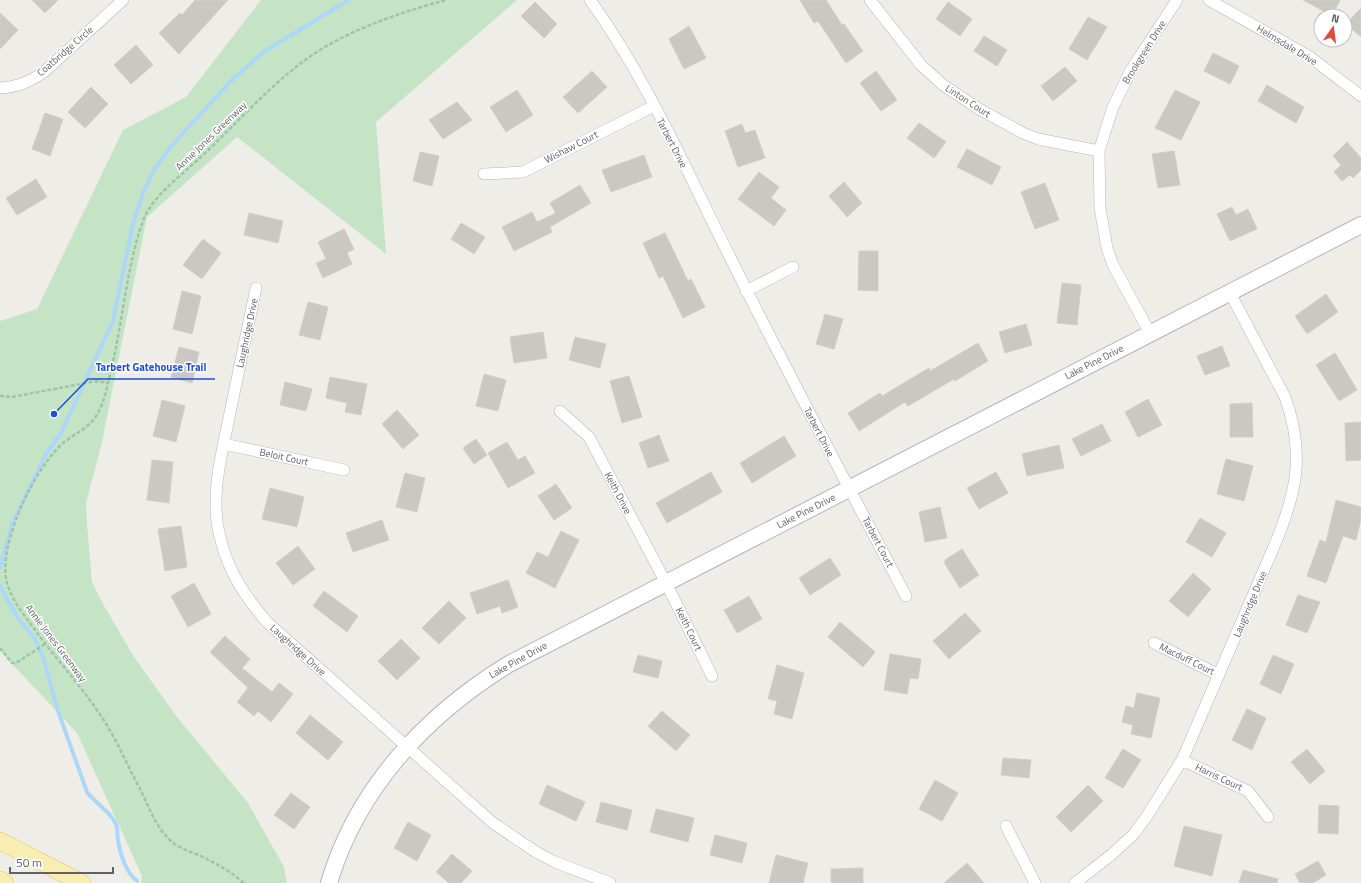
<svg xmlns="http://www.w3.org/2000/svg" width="1361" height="883" font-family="'Titillium Web',sans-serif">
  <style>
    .green { fill: #c5e4c6 }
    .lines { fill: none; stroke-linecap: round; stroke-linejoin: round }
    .stream { stroke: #add7f9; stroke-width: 4 }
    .building { fill: #cbc8c4; stroke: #d3cfc5 }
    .street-casing { stroke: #b4b6ba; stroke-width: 12 }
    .secondary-casing { stroke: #b3b5ba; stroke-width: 18 }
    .primary-casing { stroke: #e7c568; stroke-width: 18 }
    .path { stroke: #9ec5aa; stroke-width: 2.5; stroke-dasharray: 4 2; stroke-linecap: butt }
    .street { stroke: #fff; stroke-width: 11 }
    .secondary { stroke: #fff; stroke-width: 16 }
    .primary { stroke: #f9eeb2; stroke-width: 17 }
    .labels { text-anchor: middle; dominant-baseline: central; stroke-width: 3; stroke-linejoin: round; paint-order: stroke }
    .street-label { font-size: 10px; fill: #5e6166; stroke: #fff }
    .leader { fill: none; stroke: #1d4ed8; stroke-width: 1.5 }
    .callout-dot { fill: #1d4ed8; stroke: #fff; stroke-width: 1.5 }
    .callout-label { font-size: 11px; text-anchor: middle; font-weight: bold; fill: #1d4ed8; stroke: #fff; stroke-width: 3; stroke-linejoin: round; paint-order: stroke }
  </style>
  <rect width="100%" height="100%" fill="#efede7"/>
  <path class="green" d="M261,0H517L376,122L386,254L237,137L147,217L102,442L86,503L87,524L92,582L103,604L134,657L177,717L248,803L284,867L287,883H141L142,876L77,733L0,651V321L37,309L123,130L186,97Z"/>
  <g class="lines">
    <path class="stream" d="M0,568L12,524L46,454L61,433L113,321L133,224L143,193L154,170L172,145L231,81L265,51L349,0
      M0,586L17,617L35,639L44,660L58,711L87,792C95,803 112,813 116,824C118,829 117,835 118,840C120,855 126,872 137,881"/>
  </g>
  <path class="building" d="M32,0H58L45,13Z
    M195,0H228L179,54L159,33L180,13L182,15Z
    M800,0H826L842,25L844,24L863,51L846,63L818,21L814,23Z
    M1303,0H1340L1333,14H1329Z
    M535,2L557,24L544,38L521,16Z
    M948,2L972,19L960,36L936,19Z
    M1361,8V37L1346,24Z
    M0,13L18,30L0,49Z
    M1088,17L1107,27L1087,60L1069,49Z
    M689,26L706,58L684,69L669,39Z
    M984,36L1007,50L997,66L974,51Z
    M136,45L153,65L131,84L114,65Z
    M1213,53L1239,66L1230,84L1204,71Z
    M1065,67L1077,81L1053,101L1041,86Z
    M592,71L607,87L578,113L563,97Z
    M876,71L897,100L881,111L860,83Z
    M1267,85L1304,107L1296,123L1258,101Z
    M91,87L108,104L85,128L68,112Z
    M517,90L533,115L506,132L490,107Z
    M1175,90L1200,102L1181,140L1155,128Z
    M457,102L472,120L443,139L429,120Z
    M45,113L63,119L50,156L32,149Z
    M919,123L946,142L934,158L907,138Z
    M742,124L745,133L755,130L765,158L738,167L725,131Z
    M1347,142L1361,158V170L1353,178L1350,175L1342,181L1334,172L1341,165L1333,156Z
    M967,149L1001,167L992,185L957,167Z
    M1174,151L1180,185L1158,188L1152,154Z
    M420,152L439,156L432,186L413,181Z
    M644,155L652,177L611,192L602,170Z
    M759,172L779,187L771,198L786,210L774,226L738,199Z
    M36,179L47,197L17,215L6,198Z
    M844,182L862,203L847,217L829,196Z
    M1045,183L1059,220L1035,229L1021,192Z
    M580,185L591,203L550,227L552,232L514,251L502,227L532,212L537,222L556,213L550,203Z
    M1232,207L1236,215L1248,209L1257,229L1230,241L1217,214Z
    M249,213L283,221L278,243L244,235Z
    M461,223L485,237L474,254L451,239Z
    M344,229L354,249L347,253L352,264L323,278L316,263L326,259L318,242Z
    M665,233L688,281L691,279L705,307L683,318L663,276L659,278L643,243Z
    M203,239L221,253L202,279L183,265Z
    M859,251H878V291L858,290Z
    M1062,283L1081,285L1077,325L1057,323Z
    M182,291L201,296L192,334L173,329Z
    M1326,294L1338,312L1307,334L1295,316Z
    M308,302L328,307L320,340L299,335Z
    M825,314L843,319L834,349L816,344Z
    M1026,324L1032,345L1005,353L999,332Z
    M543,332L547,358L514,363L510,337Z
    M575,337L606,344L600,368L569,360Z
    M978,343L988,361L955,381L954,379L908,406L905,402L859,431L848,413L880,393L882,396L929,368L930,371Z
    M1222,346L1230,366L1205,375L1197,356Z
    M179,347L199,352L192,383L171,377Z
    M1335,353L1357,390L1339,401L1316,365Z
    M484,374L506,380L498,411L476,406Z
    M629,376L642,417L622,423L610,381Z
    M330,377L367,384L361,415L345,412L347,403L326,398Z
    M285,382L312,389L306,411L280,405Z
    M1148,399L1162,425L1138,437L1125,412Z
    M162,400L185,406L176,442L153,436Z
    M1252,403L1253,437H1230V404Z
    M397,410L419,435L403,449L382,424Z
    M1361,422V460L1346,461L1345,423Z
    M1102,424L1111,441L1081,456L1072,439Z
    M659,435L669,461L648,468L639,443Z
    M784,436L796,456L752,483L740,463Z
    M476,439L487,455L474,464L463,448Z
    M507,442L518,460L525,456L535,473L508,488L488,453Z
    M1059,445L1064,468L1027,476L1022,454Z
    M1226,459L1253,466L1244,501L1217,494Z
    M152,460L173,462L169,503L147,500Z
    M711,472L722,492L667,523L656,503Z
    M996,472L1008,493L979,509L967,488Z
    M405,473L425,478L417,512L396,507Z
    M556,484L572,508L554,520L538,496Z
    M270,488L304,497L297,527L262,519Z
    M1336,500L1361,507V519L1356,540L1343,536L1326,583L1307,576L1320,540L1326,542Z
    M940,507L947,538L925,542L919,512Z
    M1200,518L1226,533L1212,557L1186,542Z
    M382,520L389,540L353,552L346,533Z
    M181,526L187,567L165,571L158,529Z
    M561,531L579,540L555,588L526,573L537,552L548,557Z
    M298,546L315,569L293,585L276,563Z
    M962,549L979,575L960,588L945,564V560Z
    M830,558L841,575L810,595L799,578Z
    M1193,573L1211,589L1188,617L1169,601Z
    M508,580L518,607L502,613L500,606L477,614L470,593Z
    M194,583L211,614L188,627L171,596Z
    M324,591L358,616L347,632L313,606Z
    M1298,595L1320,602L1307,633L1286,625Z
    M749,596L762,619L737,633L724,610Z
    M449,601L466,618L439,644L422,628Z
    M965,613L981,631L949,659L933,641Z
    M840,622L875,652L863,667L828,637Z
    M225,636L250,659L242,668L272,692L279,683L293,694L271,722L258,711L254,716L237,702L248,688L210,652Z
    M401,639L420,658L397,680L378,661Z
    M890,654L921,659L918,679L910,678L907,694L884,690Z
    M638,655L662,661L658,678L633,672Z
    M1273,655L1294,664L1281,694L1260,684Z
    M777,665L804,673L792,719L774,714L777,701L768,699Z
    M1137,693L1160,698L1151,738L1131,734L1133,725L1122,722L1126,706L1134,708Z
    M1247,709L1266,718L1252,750L1232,740Z
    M662,711L690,735L676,751L648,726Z
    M310,715L343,742L328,760L296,733Z
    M1123,749L1141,760L1123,788L1105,778Z
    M1307,749L1325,771L1310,784L1291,762Z
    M1003,758L1031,760L1029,778L1001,775Z
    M935,780L958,793L942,821L919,809Z
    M547,785L585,802L576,821L539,804Z
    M1088,785L1103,801L1071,832L1056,817Z
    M291,793L310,807L294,829L274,815Z
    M601,802L632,810L627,830L596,822Z
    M1319,805L1339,806L1338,834L1318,833Z
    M656,809L694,818L688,842L650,832Z
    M408,822L431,835L417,861L394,848Z
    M1184,826L1222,835L1212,876L1174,866Z
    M715,835L747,843L742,863L710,855Z
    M452,854L472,871L461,883H449L436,872Z
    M776,855L808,863L803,883H769Z
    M1318,861L1326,875L1313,883H1300L1295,874Z
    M967,863L984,883H944Z
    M863,868V883H831V869Z
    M1243,870L1278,879L1277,883H1239Z"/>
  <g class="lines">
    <g class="street-casing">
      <path id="street" d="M590,0C647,79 687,172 731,259C787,372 847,484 906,596
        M870,0L921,65L943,85L979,109L1023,133L1038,139L1099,151
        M1209,0L1310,57L1361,96
        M0,88C18,87 29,82 44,72L123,0
        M484,174L523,172L654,106
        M256,288C248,328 239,368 231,408C223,449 209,495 220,537C228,571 245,597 268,623L493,823L536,852L555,862L610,883
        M746,291L793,267
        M1150,333L1113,265L1107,248L1100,208L1099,151L1113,107L1131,70L1177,0
        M560,411L589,437L666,583L712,676
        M224,444L344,470
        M1154,643L1219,675
        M1182,760L1248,791L1268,817
        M1006,826L1035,883
        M1075,883L1111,855L1133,835L1147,816L1182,760L1273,549C1296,495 1306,455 1285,397L1230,293"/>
    </g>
    <g class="secondary-casing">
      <path id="secondary" d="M329,883C357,788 426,715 509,664L1361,225"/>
    </g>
    <g class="primary-casing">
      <path id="primary" d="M0,841L82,883
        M0,880L5,883"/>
    </g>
    <path class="path" d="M0,396L12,397L96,381L108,383
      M0,648L12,663H16L45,644
      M244,883C230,871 215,863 199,855C188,851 176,847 168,838C154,824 148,804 139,787C127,765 117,740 103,719C83,688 57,660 35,630C24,615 10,598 6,579C0,541 33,472 60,446C73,433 91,429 99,411C106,397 108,381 112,366C123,319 127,265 143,221C151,197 183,174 202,156C233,127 262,94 296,67C338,33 395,14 446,0"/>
    <use href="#street" class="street"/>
    <use href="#secondary" class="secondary"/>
    <use href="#primary" class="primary"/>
  </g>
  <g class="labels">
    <g class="street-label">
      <text transform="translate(1287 45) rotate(31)">Helmsdale Drive</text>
      <text transform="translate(65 51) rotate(-41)">Coatbridge Circle</text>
      <text transform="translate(1144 52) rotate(-58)">Brookgreen Drive</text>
      <text transform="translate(968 101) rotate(33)">Linton Court</text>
      <text transform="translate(211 136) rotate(-44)">Annie Jones Greenway</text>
      <text transform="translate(672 143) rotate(63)">Tarbert Drive</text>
      <text transform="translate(571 147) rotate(-27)">Wishaw Court</text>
      <text transform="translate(247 333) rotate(-78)">Laughridge Drive</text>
      <text transform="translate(1094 362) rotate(-27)">Lake Pine Drive</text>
      <text transform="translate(819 432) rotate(63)">Tarbert Drive</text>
      <text transform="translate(284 457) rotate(12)">Beloit Court</text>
      <text transform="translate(618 493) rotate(62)">Keith Drive</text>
      <text transform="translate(806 511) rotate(-27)">Lake Pine Drive</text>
      <text transform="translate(878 542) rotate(62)">Tarbert Court</text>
      <text transform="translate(1250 604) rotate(-67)">Laughridge Drive</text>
      <text transform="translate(689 629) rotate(64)">Keith Court</text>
      <text transform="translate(56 643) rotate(53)">Annie Jones Greenway</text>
      <text transform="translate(298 650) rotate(42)">Laughridge Drive</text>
      <text transform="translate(1187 659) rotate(26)">Macduff Court</text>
      <text transform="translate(518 660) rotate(-29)">Lake Pine Drive</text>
      <text transform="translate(1219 777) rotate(25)">Harris Court</text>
    </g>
  </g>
  <path class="leader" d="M54 414L88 379H215"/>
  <circle class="callout-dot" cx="54" cy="414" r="4"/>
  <g class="callout-label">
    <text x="151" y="371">Tarbert Gatehouse Trail</text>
  </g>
  <g transform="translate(1333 28) rotate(14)"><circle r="19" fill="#ffffff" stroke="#bfc0c2"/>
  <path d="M0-3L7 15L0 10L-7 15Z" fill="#dd4d3f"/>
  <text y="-6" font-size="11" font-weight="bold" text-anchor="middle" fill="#5e6166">N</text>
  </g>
  <path d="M10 867v6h103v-6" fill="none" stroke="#5e6166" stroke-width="2"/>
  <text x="16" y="867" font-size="12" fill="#5e6166" stroke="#ffffff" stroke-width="3" paint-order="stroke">50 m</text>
</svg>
